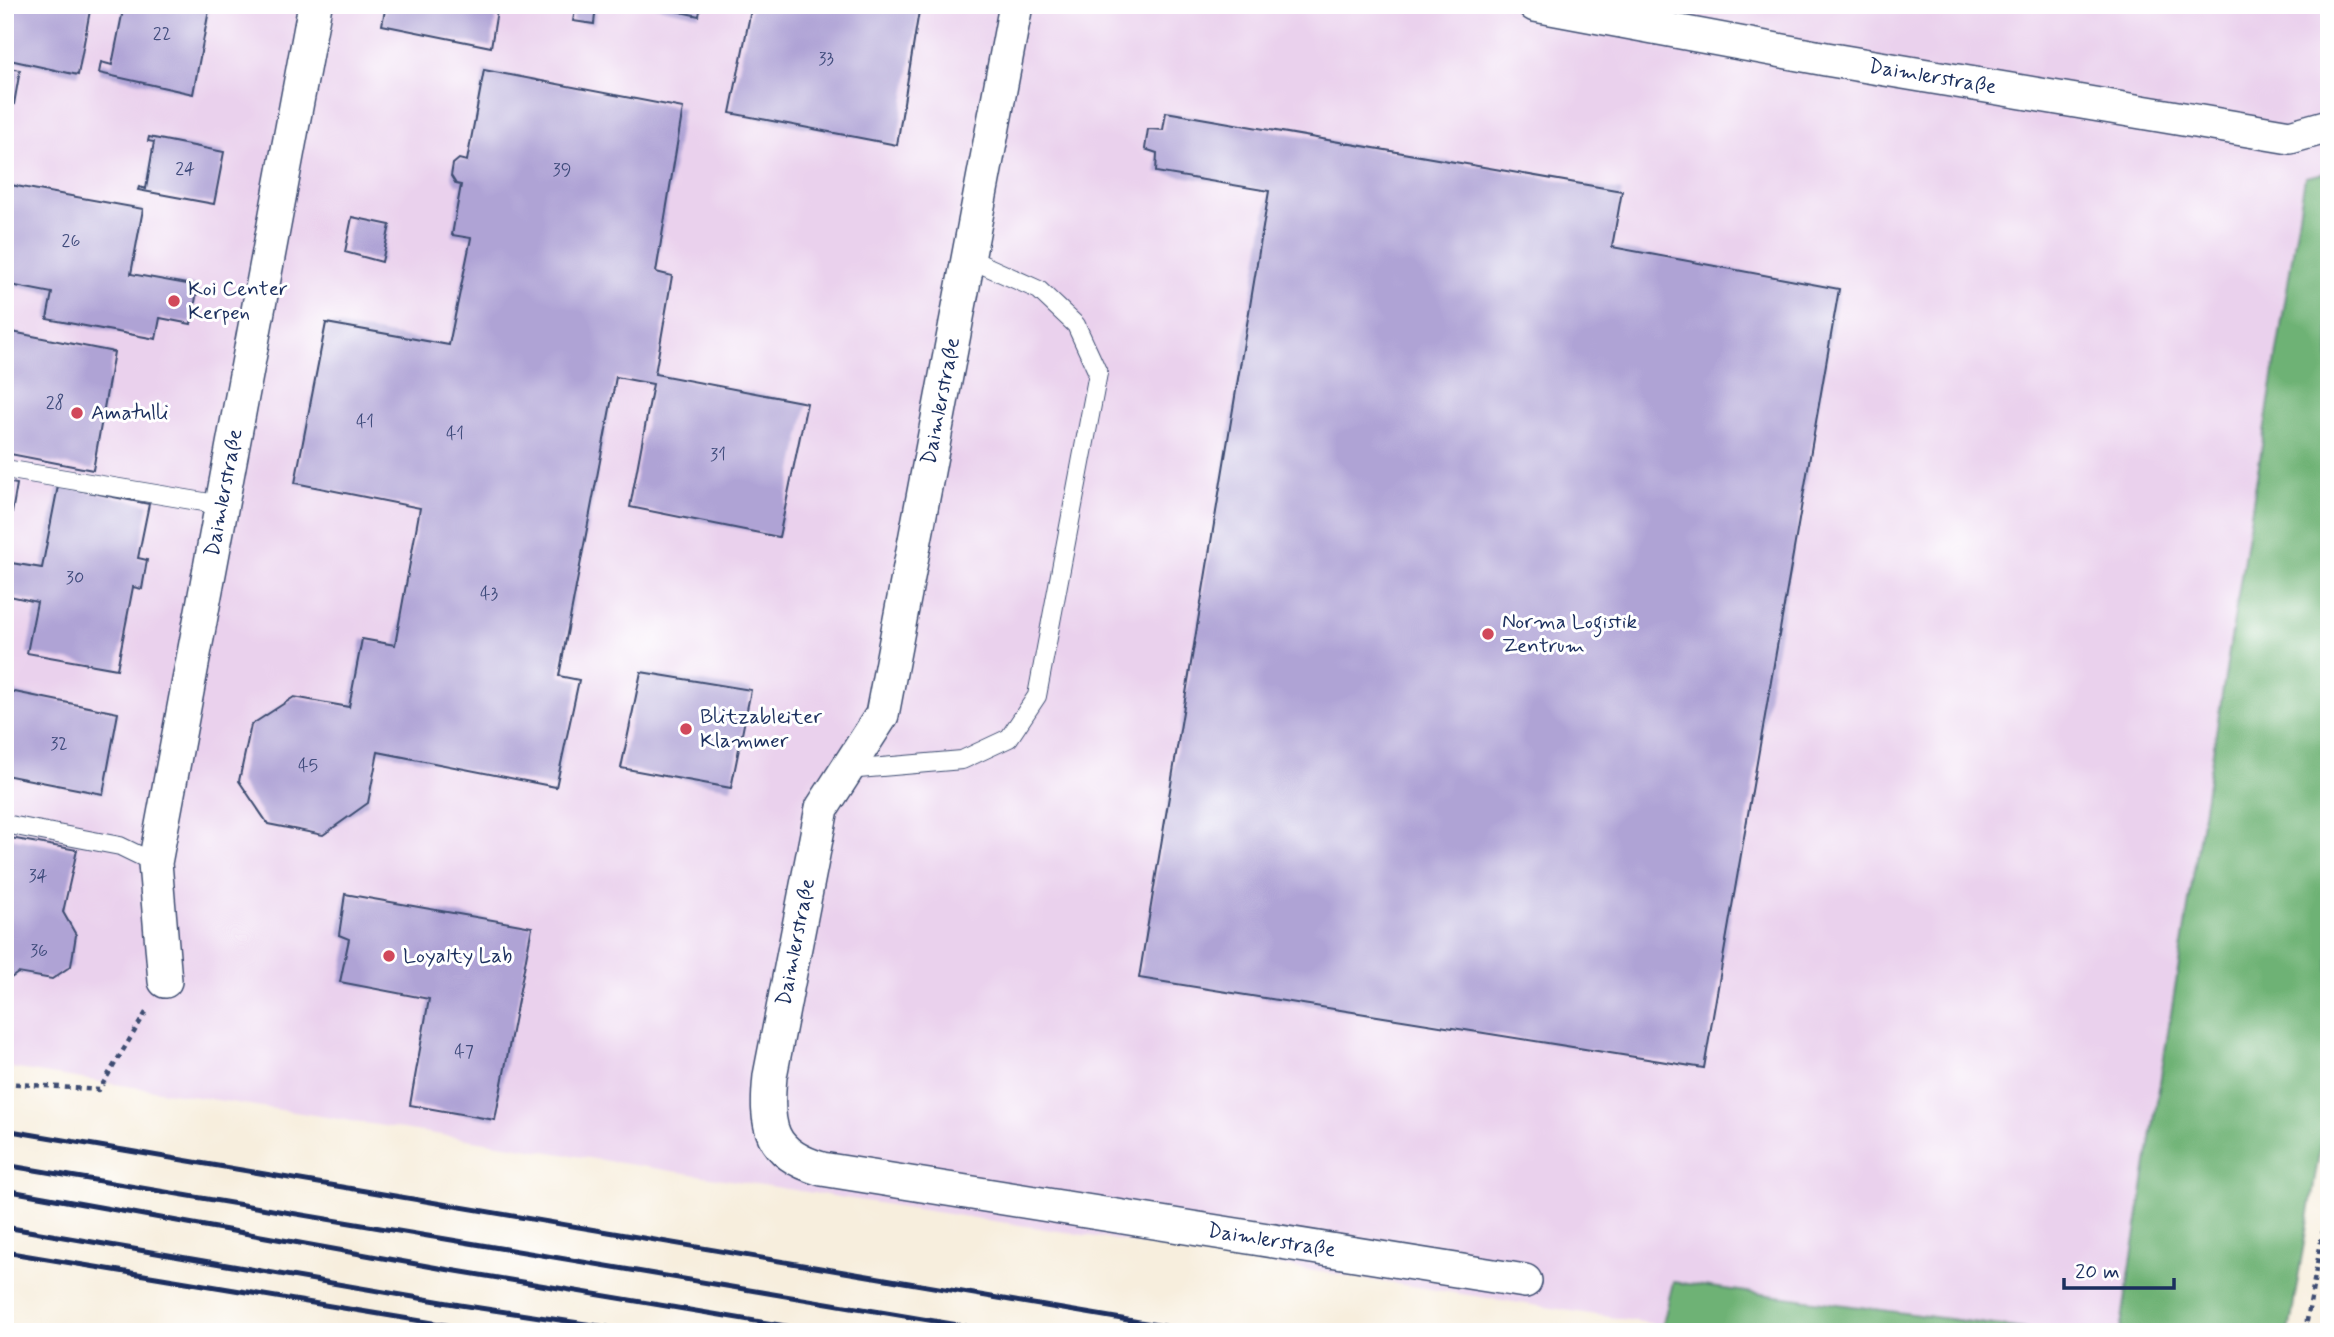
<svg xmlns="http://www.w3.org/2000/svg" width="2334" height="1337" font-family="Mynerve,sans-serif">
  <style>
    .built { fill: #ead1ed }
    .forest { fill: #6eb275; stroke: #44706a; stroke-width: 2 }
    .building { fill: #afa3d5 }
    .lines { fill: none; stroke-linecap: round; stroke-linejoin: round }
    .lane-casing { stroke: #3c4c71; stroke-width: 20 }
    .street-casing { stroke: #3c4c71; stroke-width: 36 }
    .path { stroke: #3c4c71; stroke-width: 4.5; stroke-dasharray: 5 5; stroke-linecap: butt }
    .lane { stroke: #fff; stroke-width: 18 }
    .street { stroke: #fff; stroke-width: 33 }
    .rail { stroke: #1b2f5e; stroke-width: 5 }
    .poi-dot { fill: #d1495b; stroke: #fff; stroke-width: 2.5 }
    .labels { text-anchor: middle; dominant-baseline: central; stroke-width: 6; stroke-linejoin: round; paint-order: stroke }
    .number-label { font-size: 18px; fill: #404c7c }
    .street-label { font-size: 21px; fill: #1b2f5e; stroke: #fff }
    .poi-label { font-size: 21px; fill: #1b2f5e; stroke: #fff; text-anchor: start }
  </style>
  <rect width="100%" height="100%" fill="#fff"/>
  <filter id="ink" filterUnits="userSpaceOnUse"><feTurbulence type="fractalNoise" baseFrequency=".0143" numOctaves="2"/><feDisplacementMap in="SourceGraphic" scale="14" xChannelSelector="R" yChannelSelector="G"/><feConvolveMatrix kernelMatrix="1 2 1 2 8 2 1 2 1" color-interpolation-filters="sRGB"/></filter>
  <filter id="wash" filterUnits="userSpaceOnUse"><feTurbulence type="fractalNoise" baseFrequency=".00686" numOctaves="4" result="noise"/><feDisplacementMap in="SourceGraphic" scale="28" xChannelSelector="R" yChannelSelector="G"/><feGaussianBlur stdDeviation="1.57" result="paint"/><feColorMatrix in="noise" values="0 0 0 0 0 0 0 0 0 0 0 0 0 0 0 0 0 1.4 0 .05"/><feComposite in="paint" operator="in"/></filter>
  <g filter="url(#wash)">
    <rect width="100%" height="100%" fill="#f7eedd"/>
    <path class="built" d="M5,5H2329V172L2305,177L2120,1332H2046L1673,1282L1661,1325L5,1067Z"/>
    <path class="forest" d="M2329,172V1095L2289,1332H2120L2305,177Z
      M1673,1282L2046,1332H1661Z"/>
    <g id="blocks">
      <path class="building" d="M5,5H91L78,75L5,59Z
        M124,5H210L193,94L99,73L101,62L112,65Z
        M386,5H498L491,47L382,25Z
        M576,5H596L594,24L573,21Z
        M648,5H701L699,16Z
        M752,5H920L897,145L730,113Z
        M5,67L20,70L14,104L5,102Z
        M484,70L683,108L656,272L672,276L655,374L807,403L779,537L630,507L653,384L616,377L559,676L579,680L556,787L378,752L368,803L323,835L268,824L239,781L251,725L294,697L349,707L362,639L395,645L420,508L295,483L326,323L449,345L471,238L452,235L461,185L456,184L451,176L453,164L459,159L467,161Z
        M1166,112L1622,191L1612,247L1839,289L1704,1068L1139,978L1269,191L1156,172L1157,153L1145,149L1148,129L1163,130Z
        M149,137L224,152L214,204L138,190L139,187L146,189L154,142L148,141Z
        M5,184L143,209L131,274L198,286L191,324L160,318L156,339L47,319L52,293L5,284Z
        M352,217L390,225L382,262L345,252Z
        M7,331L114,352L93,470L5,453Z
        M5,482L17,484L7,542H5Z
        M58,486L149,504L138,558L147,560L142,589L133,587L117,669L27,653L37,602L5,595V562L42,568Z
        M641,672L751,690L731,788L621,768Z
        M5,690L118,713L103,794L5,775Z
        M5,837L77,850L63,912L76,935L71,966L52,979L18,973L5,982Z
        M345,894L532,927L495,1120L410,1105L429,999L340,982L349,939L339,935Z"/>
    </g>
  </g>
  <g filter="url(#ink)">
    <use href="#blocks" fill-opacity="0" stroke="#3c4c71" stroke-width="2"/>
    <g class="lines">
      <g class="lane-casing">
        <path id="lane" d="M5,469L222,505
          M847,770L962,760L1009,738L1037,696L1098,373L1076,325L1039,290L968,258
          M5,824L120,846L155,863"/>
      </g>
      <g class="street-casing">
        <g id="street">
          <path id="s1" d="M1016,5L882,715L822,808L770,1076C765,1126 769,1154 822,1169L1525,1281"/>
          <path id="s2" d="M1535,5L1826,59L2290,137L2329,126"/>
          <path id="s3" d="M165,981L155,863L315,5"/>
        </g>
      </g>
      <path class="path" d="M5,1083L99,1090L148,1009
        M2305,1332L2329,1196"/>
      <use href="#lane" class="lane"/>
      <use href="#street" class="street"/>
      <path class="rail" d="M5,1130L1199,1332
        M5,1165L1000,1332
        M5,1190L444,1269L822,1332
        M5,1227L460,1305L639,1332
        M5,1252L488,1332"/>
    </g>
  </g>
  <g class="poi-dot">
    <circle cx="174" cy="301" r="7"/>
    <circle cx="77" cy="413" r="7"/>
    <circle cx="1488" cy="634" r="7"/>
    <circle cx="686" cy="729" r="7"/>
    <circle cx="389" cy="956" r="7"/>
  </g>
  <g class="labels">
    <g class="number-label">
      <text x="162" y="34">22</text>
      <text x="826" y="59">33</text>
      <text x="185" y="169">24</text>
      <text x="562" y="170">39</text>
      <text x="71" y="241">26</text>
      <text x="55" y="403">28</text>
      <text x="365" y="422">41</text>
      <text x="455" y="434">41</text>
      <text x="718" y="455">31</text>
      <text x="75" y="578">30</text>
      <text x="489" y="594">43</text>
      <text x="59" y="744">32</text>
      <text x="308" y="766">45</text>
      <text x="38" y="876">34</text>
      <text x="39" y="951">36</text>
      <text x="464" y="1052">47</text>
    </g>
    <g class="street-label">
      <text stroke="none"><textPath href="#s2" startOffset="404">Daimlerstraße</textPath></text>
      <text transform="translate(941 401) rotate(-79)">Daimlerstraße</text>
      <text stroke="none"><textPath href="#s3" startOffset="495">Daimlerstraße</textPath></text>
      <text transform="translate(796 942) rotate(-79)">Daimlerstraße</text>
      <text stroke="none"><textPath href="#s1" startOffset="1682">Daimlerstraße</textPath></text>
    </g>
    <g class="poi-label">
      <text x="188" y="289">Koi Center<tspan x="188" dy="24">Kerpen</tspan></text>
      <text x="91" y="413">Amatulli</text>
      <text x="1502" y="622">Norma Logistik<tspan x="1502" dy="24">Zentrum</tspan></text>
      <text x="700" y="717">Blitzableiter<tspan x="700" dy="24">Klammer</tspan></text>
      <text x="403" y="956">Loyalty Lab</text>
    </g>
  </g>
  <rect width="2334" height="1337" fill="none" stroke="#fff" stroke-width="28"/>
  <path d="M2064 1278v10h110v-10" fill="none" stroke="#1b2f5e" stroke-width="3.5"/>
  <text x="2075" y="1278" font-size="21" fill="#1b2f5e" stroke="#ffffff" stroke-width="5" paint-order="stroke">20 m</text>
</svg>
